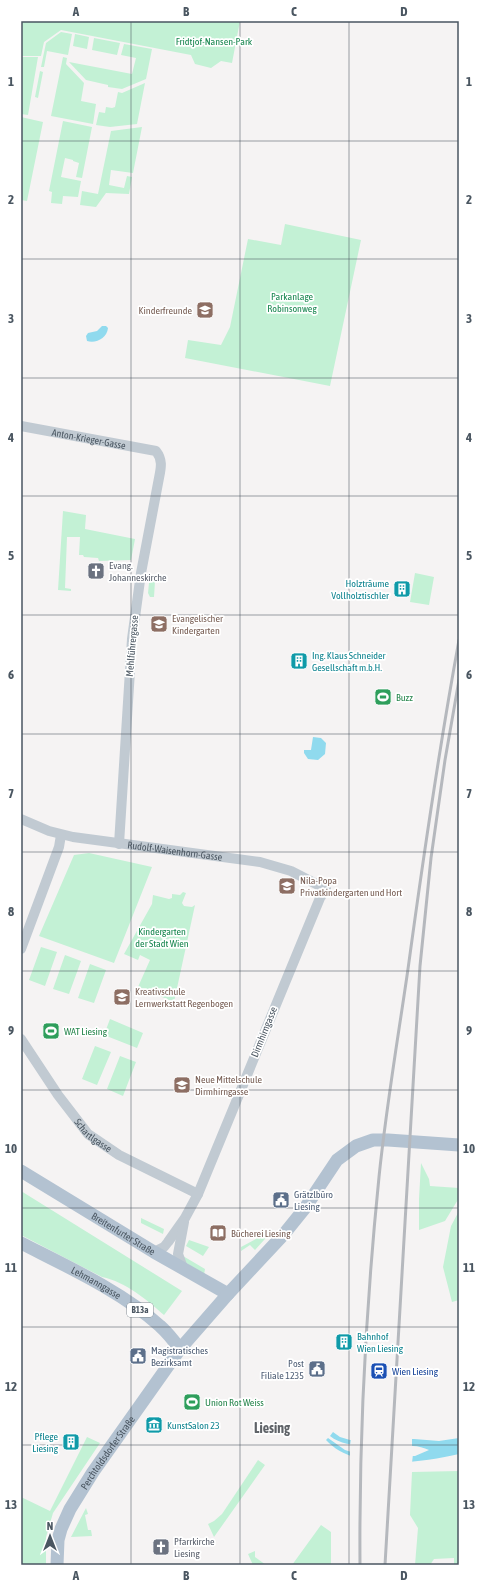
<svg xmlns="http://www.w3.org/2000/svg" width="480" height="1586" font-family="'Asap Condensed',sans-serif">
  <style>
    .green { fill: #c3f1d5 }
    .water { fill: #90daee }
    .pier { fill: #f5f3f3 }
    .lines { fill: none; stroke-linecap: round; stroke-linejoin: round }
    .minor { stroke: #c1cad2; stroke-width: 10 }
    .major { stroke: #b3c2d1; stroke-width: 13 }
    .rail { stroke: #b5b8bd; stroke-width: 3 }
    .grid { fill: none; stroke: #4a5661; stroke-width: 1; stroke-opacity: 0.55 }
    .labels { text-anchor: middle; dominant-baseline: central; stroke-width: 3.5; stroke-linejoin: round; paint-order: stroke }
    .shield { fill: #fff; stroke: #808990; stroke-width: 1 }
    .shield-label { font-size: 9px; font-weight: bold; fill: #4a5661 }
    .park-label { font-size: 10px; fill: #17864f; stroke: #fff }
    .education-label { font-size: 10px; fill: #785e54; stroke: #fff; text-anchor: start }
    .street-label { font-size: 10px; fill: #4a5661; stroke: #fff }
    .worship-label { font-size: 10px; fill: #5b616d; stroke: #fff; text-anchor: start }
    .culture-label { font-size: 10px; fill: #0d838f; stroke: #fff; text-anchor: start }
    .leisure-label { font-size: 10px; fill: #27864d; stroke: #fff; text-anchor: start }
    .service-label { font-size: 10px; fill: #4e5e75; stroke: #fff; text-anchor: start }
    .transit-label { font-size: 10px; fill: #164399; stroke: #fff; text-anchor: start }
    .district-label { font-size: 14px; font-weight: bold; fill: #5f6368; stroke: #fff }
    .neatline { fill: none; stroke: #4a5661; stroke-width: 1.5 }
    .grid-label { font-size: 13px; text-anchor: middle; font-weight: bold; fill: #4a5661 }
  </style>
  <rect width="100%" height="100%" fill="#f5f3f3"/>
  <path class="green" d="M21,21H240L232,63L221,61L211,68L195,64L191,55L61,30L44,42L41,56H21Z
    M61,32L72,34L68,55L47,51L44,67H41L46,43Z
    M75,34L89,37L87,49L73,46Z
    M94,38L120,43L117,55L92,50Z
    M124,44L152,49L146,79L122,89L108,87V85L86,80L69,62L132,74L136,58L121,55Z
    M21,57H38L28,115L21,114Z
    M63,57L67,58L66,64L84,83L81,101L96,104L93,124L51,116Z
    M40,71L43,72L38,98L35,97Z
    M145,83L137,124L110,127L96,125L99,112L105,113L106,107L112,108L115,107L118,92L122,93Z
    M21,117L43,122L27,201L21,200Z
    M63,121L92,127L82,178L76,177L79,163L73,161V160L65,158L61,177L81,181L78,197L63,196L62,204L51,203L52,192L49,191Z
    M142,127L133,173L111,170L109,185L124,188L127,176L132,177L129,194L106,193L96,207L80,205L82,191L98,194L111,131Z
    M285,224L361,240L330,386L185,358L188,340L221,345L230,327L248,239L281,245Z
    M63,511L86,515L85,529L135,539L131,560L99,561L98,558L84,557L83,555H79L80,537H67L65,588L71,589V591L58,590Z
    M415,573L434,577L429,605L410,602Z
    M152,581H155L154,597H150L148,593L149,583Z
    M89,853L152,867L114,963L39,936L74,855Z
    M183,892L186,893L182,903L184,906L192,907L195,905L174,1002L138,987L150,960L140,955L138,960L124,954L152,904L153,895L169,899L172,898V894L180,895Z
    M41,947L57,952L45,986L29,980Z
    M65,955L81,961L69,994L53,989Z
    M90,964L106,970L94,1003L78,998Z
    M110,1019L143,1033L137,1048L104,1035Z
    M95,1046L111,1052L97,1085L82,1079Z
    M120,1056L136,1062L123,1096L107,1089Z
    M421,1163L429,1179L430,1186L459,1188V1198L445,1221L419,1230V1199Z
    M21,1191L182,1291L164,1315C147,1300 126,1282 102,1277L21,1235Z
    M459,1211V1300L452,1302L443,1267L451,1226Z
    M141,1218L164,1229L163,1234L141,1223Z
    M273,1230L255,1250L250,1245L241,1251V1247Z
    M189,1240L209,1247L203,1256L186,1246Z
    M183,1256L205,1269L204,1275L185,1262Z
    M87,1437L100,1443L53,1513L46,1537V1565H21V1497L50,1511Z
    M258,1460L265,1465L214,1537L208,1524L214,1521L222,1514Z
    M459,1471V1565H454V1558L434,1559L430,1565H415L418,1528L410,1515L412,1472Z
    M86,1508L88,1514L85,1515L88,1530H91L92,1536L71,1537Z
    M321,1525L331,1532V1565H292Z
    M255,1551V1557L266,1565H253L248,1554Z"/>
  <path class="water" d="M102,326H106L108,328C107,338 96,344 87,341L86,336L88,333L97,331Z
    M313,737L321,738L326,743L325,754L318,760L308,759L304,753V750H311Z
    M333,1432L340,1437L350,1440L414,1439L439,1441L459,1438V1454C421,1463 355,1472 326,1440L328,1438L345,1450L364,1456H415L429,1450C424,1448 418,1446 413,1446C388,1441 351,1453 330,1436Z"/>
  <path class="pier" d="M351,1438H412V1447H353L350,1446Z
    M350,1450L370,1455L413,1454L412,1463L382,1464L363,1462L350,1458Z"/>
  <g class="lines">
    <g class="minor">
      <path id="s1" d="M21,426L156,451C163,460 161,468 159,478L141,573L132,639L119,844"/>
      <path id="s2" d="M21,819L49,831L73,837L260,862L291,871L326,889L320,898L198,1194L185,1218L168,1242L164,1247L154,1252"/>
      <path d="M21,949L59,847L61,835"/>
      <path id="s3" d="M21,1039L58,1095L88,1134L119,1155L198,1194"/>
      <path d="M183,1268L178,1254L184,1222"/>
    </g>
    <g class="major">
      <path id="s4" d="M21,1171L154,1252L228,1294"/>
      <path id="s5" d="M21,1243C66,1266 123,1292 160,1326C168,1333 174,1341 180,1349"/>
      <path id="s6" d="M57,1565L58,1540L61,1529L70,1509L93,1472L180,1349L228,1294L284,1234L305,1208L337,1160L356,1146L373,1140H388L459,1145"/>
    </g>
    <path class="rail" d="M360,1565C359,1435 366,1306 379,1177C386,1108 398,1038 408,969C423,859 439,749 459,640
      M385,1565L420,966L431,858L445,760L459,680"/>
  </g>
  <path class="grid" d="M131,21V1565M240,21V1565M349,21V1565M21,141H459M21,259H459M21,378H459M21,496H459M21,615H459M21,734H459M21,852H459M21,971H459M21,1090H459M21,1208H459M21,1327H459M21,1445H459"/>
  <defs>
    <g id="school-square" transform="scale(0.9)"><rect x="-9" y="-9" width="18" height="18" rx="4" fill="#8d6e63" stroke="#fff"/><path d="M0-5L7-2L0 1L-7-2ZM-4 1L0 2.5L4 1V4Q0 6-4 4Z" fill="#fff"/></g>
    <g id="church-square" transform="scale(0.9)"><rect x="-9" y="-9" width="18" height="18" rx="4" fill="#6b7280" stroke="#fff"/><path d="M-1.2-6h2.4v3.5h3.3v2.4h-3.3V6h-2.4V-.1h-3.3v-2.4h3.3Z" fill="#fff"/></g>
    <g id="building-square" transform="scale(0.9)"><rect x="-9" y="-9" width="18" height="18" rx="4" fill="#0f9aa8" stroke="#fff"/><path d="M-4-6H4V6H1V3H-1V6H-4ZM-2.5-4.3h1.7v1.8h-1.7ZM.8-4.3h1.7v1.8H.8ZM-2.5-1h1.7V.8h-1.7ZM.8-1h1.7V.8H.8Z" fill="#fff"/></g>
    <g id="stadium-square" transform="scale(0.9)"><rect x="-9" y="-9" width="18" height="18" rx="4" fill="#2e9e5b" stroke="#fff"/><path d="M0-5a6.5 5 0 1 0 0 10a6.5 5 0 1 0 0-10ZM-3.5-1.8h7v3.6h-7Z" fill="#fff"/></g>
    <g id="civic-square" transform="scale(0.9)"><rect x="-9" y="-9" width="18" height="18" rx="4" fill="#5c6f8a" stroke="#fff"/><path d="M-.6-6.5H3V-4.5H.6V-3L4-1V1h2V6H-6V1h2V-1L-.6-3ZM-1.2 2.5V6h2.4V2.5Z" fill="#fff"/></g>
    <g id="library-square" transform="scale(0.9)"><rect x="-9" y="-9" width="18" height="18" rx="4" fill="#8d6e63" stroke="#fff"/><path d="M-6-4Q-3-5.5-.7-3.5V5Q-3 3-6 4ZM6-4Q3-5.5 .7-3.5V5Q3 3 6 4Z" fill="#fff"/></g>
    <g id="station-square" transform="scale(0.9)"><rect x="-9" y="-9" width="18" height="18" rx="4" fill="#1a4fb4" stroke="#fff"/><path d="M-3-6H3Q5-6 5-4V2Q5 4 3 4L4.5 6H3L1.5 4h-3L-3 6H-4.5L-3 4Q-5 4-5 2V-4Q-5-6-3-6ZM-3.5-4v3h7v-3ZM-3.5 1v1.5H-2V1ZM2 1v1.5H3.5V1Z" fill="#fff"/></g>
    <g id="museum-square" transform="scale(0.9)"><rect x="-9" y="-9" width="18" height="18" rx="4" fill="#0f9aa8" stroke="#fff"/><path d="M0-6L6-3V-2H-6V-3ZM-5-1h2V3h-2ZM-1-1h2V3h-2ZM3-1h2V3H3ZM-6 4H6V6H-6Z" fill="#fff"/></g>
  </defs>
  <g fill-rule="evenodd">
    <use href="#school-square" x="205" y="310"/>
    <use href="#church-square" x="96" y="571"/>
    <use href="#building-square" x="402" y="589"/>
    <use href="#school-square" x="159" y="624"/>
    <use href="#building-square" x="299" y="661"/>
    <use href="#stadium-square" x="383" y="697"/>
    <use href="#school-square" x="287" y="886"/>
    <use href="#school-square" x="122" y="997"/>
    <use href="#stadium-square" x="51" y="1031"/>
    <use href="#school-square" x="182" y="1085"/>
    <use href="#civic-square" x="281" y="1200"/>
    <use href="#library-square" x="218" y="1233"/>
    <use href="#building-square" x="344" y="1342"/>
    <use href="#civic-square" x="138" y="1356"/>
    <use href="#civic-square" x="317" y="1369"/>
    <use href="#station-square" x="379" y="1371"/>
    <use href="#stadium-square" x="192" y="1402"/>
    <use href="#museum-square" x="154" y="1425"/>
    <use href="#building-square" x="71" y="1442"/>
    <use href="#church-square" x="161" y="1547"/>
  </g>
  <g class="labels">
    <rect class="shield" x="127" y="1303" width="26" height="14" rx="3"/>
    <g class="shield-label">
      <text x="140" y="1310">B13a</text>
    </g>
    <g class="park-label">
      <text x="214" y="41">Fridtjof-Nansen-Park</text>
      <text x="292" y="296">Parkanlage<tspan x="292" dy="12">Robinsonweg</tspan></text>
      <text x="162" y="931">Kindergarten<tspan x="162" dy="12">der Stadt Wien</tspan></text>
    </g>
    <g class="education-label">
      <text x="192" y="310" text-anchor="end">Kinderfreunde</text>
      <text x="172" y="618">Evangelischer<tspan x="172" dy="12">Kindergarten</tspan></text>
      <text x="300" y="880">Nila-Popa<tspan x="300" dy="12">Privatkindergarten und Hort</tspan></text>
      <text x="135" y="991">Kreativschule<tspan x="135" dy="12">Lernwerkstatt Regenbogen</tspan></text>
      <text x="195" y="1079">Neue Mittelschule<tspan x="195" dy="12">Dirmhirngasse</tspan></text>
      <text x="231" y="1233">Bücherei Liesing</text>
    </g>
    <g class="street-label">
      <text stroke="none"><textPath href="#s1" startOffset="69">Anton-Krieger-Gasse</textPath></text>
      <text transform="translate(132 646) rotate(-85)">Mehlführergasse</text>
      <text stroke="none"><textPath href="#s2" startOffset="158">Rudolf-Waisenhorn-Gasse</textPath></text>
      <text transform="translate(264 1032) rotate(-68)">Dirmhirngasse</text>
      <text stroke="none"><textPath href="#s3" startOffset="121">Schartlgasse</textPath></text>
      <text stroke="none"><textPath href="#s4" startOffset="120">Breitenfurter Straße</textPath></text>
      <text stroke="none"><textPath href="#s5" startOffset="85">Lehmanngasse</textPath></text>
      <text stroke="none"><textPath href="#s6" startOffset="126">Perchtoldsdorfer Straße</textPath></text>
    </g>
    <g class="worship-label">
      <text x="109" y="565">Evang.<tspan x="109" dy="12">Johanneskirche</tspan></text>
      <text x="174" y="1541">Pfarrkirche<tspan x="174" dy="12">Liesing</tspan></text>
    </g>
    <g class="culture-label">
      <text x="389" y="583" text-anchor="end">Holzträume<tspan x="389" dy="12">Vollholztischler</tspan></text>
      <text x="312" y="655">Ing. Klaus Schneider<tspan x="312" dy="12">Gesellschaft m.b.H.</tspan></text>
      <text x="357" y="1336">Bahnhof<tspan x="357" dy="12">Wien Liesing</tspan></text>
      <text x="167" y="1425">KunstSalon 23</text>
      <text x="58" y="1436" text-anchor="end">Pflege<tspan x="58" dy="12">Liesing</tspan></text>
    </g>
    <g class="leisure-label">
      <text x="396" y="697">Buzz</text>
      <text x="64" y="1031">WAT Liesing</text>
      <text x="205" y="1402">Union Rot Weiss</text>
    </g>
    <g class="service-label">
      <text x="294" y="1194">Grätzlbüro<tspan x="294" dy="12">Liesing</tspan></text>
      <text x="151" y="1350">Magistratisches<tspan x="151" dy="12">Bezirksamt</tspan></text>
      <text x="304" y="1363" text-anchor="end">Post<tspan x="304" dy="12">Filiale 1235</tspan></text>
    </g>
    <g class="transit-label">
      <text x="392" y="1371">Wien Liesing</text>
    </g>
    <g class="district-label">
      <text x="272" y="1428">Liesing</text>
    </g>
  </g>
  <rect width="480" height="1586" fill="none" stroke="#ffffff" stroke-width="44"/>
  <g transform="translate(50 1536)" stroke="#ffffff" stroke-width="3" paint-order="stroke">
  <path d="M0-3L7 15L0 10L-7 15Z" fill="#4a5661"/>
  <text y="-6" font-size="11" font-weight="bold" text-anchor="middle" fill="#4a5661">N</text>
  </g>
  <rect x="22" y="22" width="436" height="1542" class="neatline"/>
  <g class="grid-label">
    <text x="76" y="16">A</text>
    <text x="186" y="16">B</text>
    <text x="294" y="16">C</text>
    <text x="404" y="16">D</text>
    <text x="11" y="86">1</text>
    <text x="469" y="86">1</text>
    <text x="11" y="204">2</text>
    <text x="469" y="204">2</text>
    <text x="11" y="323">3</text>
    <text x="469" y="323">3</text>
    <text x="11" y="442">4</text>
    <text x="469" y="442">4</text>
    <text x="11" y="560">5</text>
    <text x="469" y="560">5</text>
    <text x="11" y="679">6</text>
    <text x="469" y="679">6</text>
    <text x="11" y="798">7</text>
    <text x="469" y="798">7</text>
    <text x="11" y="916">8</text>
    <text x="469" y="916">8</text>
    <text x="11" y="1035">9</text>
    <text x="469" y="1035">9</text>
    <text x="11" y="1153">10</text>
    <text x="469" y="1153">10</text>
    <text x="11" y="1272">11</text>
    <text x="469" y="1272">11</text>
    <text x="11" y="1391">12</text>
    <text x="469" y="1391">12</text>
    <text x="11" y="1509">13</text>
    <text x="469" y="1509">13</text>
    <text x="76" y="1580">A</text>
    <text x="186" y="1580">B</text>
    <text x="294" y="1580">C</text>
    <text x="404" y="1580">D</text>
  </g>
</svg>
